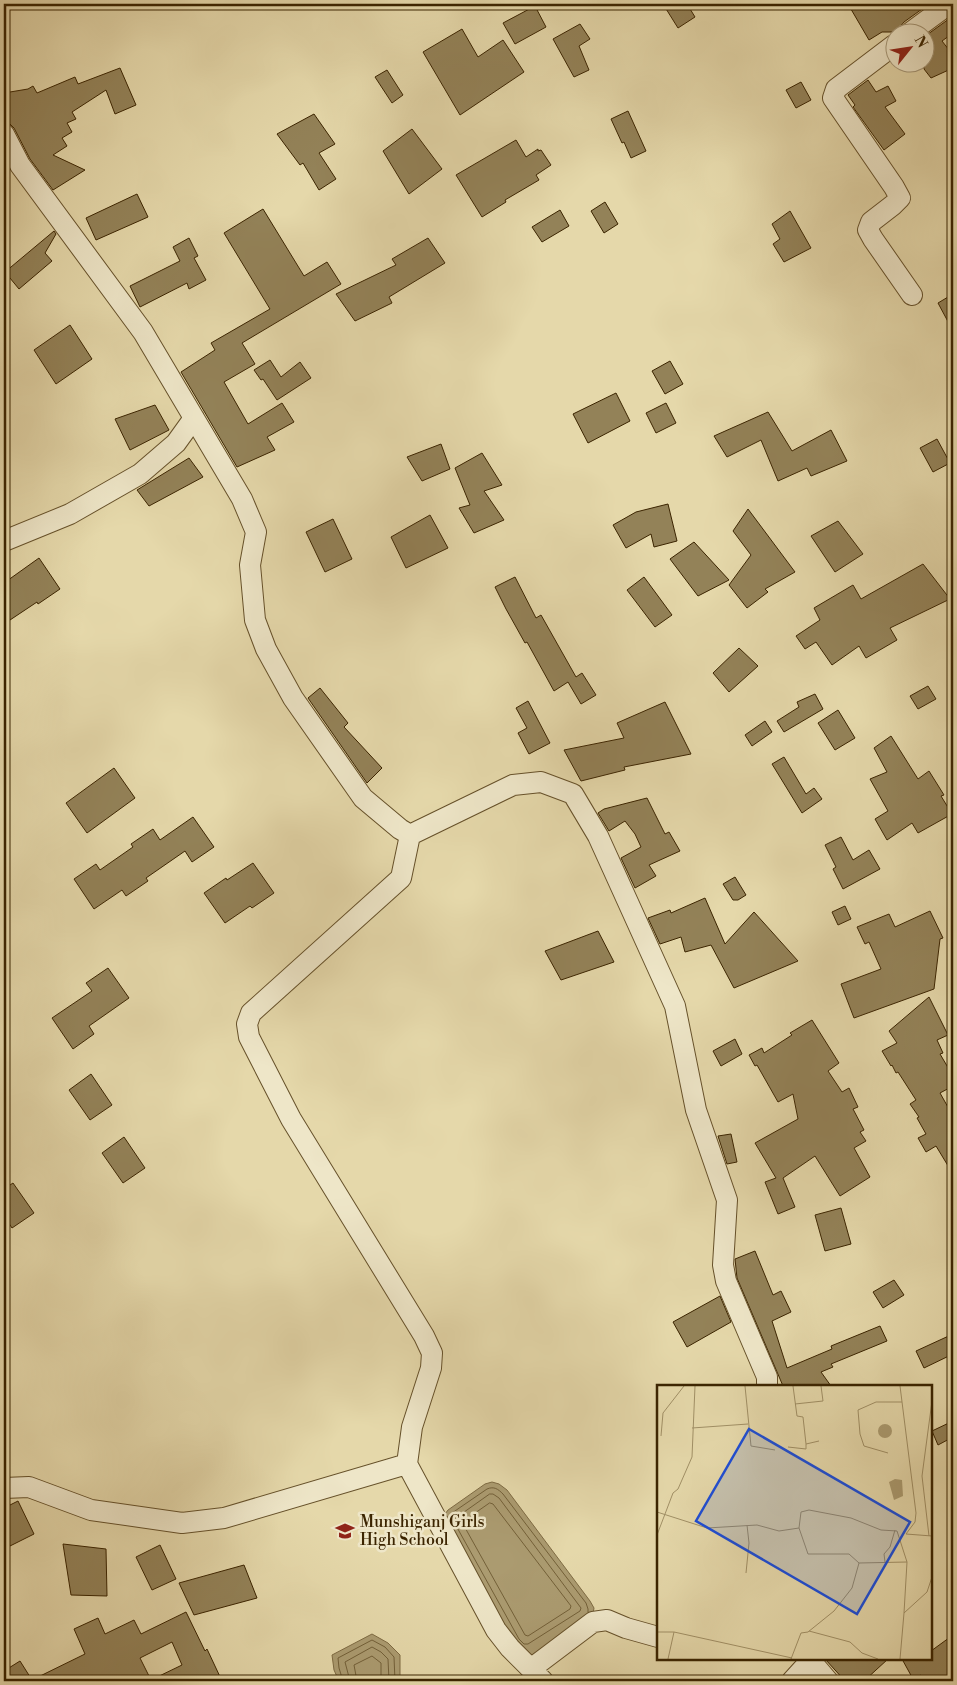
<svg xmlns="http://www.w3.org/2000/svg" width="957" height="1685" font-family="'Libre Bodoni',serif">
  <style>
    .water { fill: #ab9b70; stroke: #7e6b43 }
    .lines { fill: none; stroke-linecap: round; stroke-linejoin: round }
    .shore { stroke: #736038; stroke-width: 1 }
    .building { fill: #938258; stroke: #3b2400; fill-rule: evenodd }
    .minor-casing { stroke: #66512a; stroke-width: 22 }
    .minor { stroke: #eee6c8; stroke-width: 20 }
    .labels { text-anchor: middle; dominant-baseline: central; stroke-width: 5; stroke-linejoin: round; paint-order: stroke }
    .poi-label { font-size: 16px; fill: #3b2400; stroke: #eee6c8; text-anchor: start }
    .inset-road { fill: none; stroke: #a19066; stroke-width: 1 }
    .view { fill: #1d4ed8; fill-opacity: 0.15; stroke: #1d4ed8; stroke-width: 2.5 }
    .inset-edge { fill: none; stroke: #3b2400; stroke-width: 2.5 }
  </style>
  <rect width="100%" height="100%" fill="#e5d8aa"/>
  <filter id="stains"><feTurbulence type="fractalNoise" baseFrequency=".004" numOctaves="4"/><feColorMatrix values="0 0 0 0 .2 0 0 0 0 .09 0 0 0 0 .02 0 0 0 .5 -.17"/></filter>
  <radialGradient id="worn" r=".72"><stop offset=".6" stop-color="#630" stop-opacity="0"/><stop offset="1" stop-color="#630" stop-opacity=".3"/></radialGradient>
  <path class="water" d="M492,1482L499,1484L507,1490L590,1601L594,1608L593,1614L532,1655L524,1657L517,1653L442,1518L448,1510L485,1484Z
    M372,1634L388,1643L400,1655V1681H339L334,1670L332,1655Z"/>
  <g class="lines">
    <path class="shore" d="M490,1494H493L499,1498L581,1608L580,1611L528,1644H524L519,1639L454,1522L456,1518Z
      M490,1503L493,1504L571,1606L570,1609L528,1636L525,1635L463,1524L464,1521Z
      M448,1518L452,1513L487,1489C494,1486 498,1489 503,1494L586,1603L588,1609V1612
      M343,1681L339,1668L338,1658L372,1640L385,1647L394,1657L395,1681
      M350,1681L345,1662L372,1647L381,1652L388,1659L389,1681
      M357,1681L354,1665L372,1656L381,1663V1681"/>
  </g>
  <path class="building" d="M663,4H687L695,17L678,28Z
    M848,4H929L904,22L900,27L899,32H882L869,40Z
    M535,6L546,27L515,44L503,23Z
    M953,16V33L942,41L953,55V68L931,78L924,69V37Z
    M580,24L590,39L579,46L589,70L574,77L553,39Z
    M462,29L478,57L503,40L524,72L460,115L423,52Z
    M120,68L136,105L115,114L106,90L72,112L76,119L67,123L72,132L62,138L67,146L53,155L85,170L53,190L30,159L14,128L10,124L4,122V93L28,89L33,86L37,93L75,77L78,84Z
    M387,70L403,95L392,103L375,77Z
    M868,80L876,92L888,86L896,101L885,107L905,134L884,150L853,107L855,105L848,95Z
    M801,82L811,100L796,108L786,90Z
    M628,111L646,151L631,158L624,142L622,143L611,119Z
    M314,114L335,144L319,153L336,179L319,190L303,163L300,165L277,134Z
    M412,129L442,169L409,194L383,151Z
    M516,140L526,157L538,149V151L541,150L551,165L536,175L539,180L505,200L506,202L482,217L456,175Z
    M137,194L148,217L96,240L86,218Z
    M605,202L618,224L604,233L591,211Z
    M263,209L304,276L327,262L341,284L242,343L255,364L224,382L248,424L282,403L294,422L267,437L275,450L237,467L181,372L215,350L211,343L270,309L224,233Z
    M560,210L569,226L542,242L532,227Z
    M790,211L811,248L784,262L773,244L780,239L772,224Z
    M54,231L56,234L45,253L52,261L19,289L5,272Z
    M189,238L198,256L194,258L206,280L189,289L187,283L140,307L130,286L180,261L173,247Z
    M428,238L445,263L389,297L392,303L355,321L336,294L396,265L392,259Z
    M953,294V331L938,303Z
    M70,325L92,359L56,384L34,350Z
    M270,360L281,377L300,362L311,378L277,400L263,379L261,380L254,370Z
    M670,361L683,384L665,394L652,371Z
    M616,393L630,421L588,443L573,414Z
    M666,403L676,423L656,433L646,413Z
    M155,405L169,430L130,450L115,419Z
    M768,412L792,451L831,430L847,461L811,476L807,468L778,481L761,440L727,457L714,436Z
    M937,439L950,463L933,472L920,448Z
    M441,444L450,469L422,481L407,457Z
    M482,453L502,485L484,491L504,520L474,533L459,508L470,505L455,468Z
    M189,458L203,477L149,506L137,490Z
    M668,504L677,541L654,547L651,534L626,548L613,525L636,512Z
    M748,509L795,572L765,589L768,592L747,608L729,585L751,555L733,531Z
    M430,515L448,548L406,568L391,537Z
    M333,519L352,559L325,572L306,532Z
    M838,521L863,554L835,572L811,536Z
    M694,542L729,580L698,596L670,559Z
    M39,558L60,589L38,604L37,602L4,624V583Z
    M923,564L950,599L890,628L897,640L866,658L859,646L832,665L816,642L805,649L796,636L820,620L814,608L853,585L861,599Z
    M515,577L536,618L541,615L576,677L582,673L596,695L581,704L568,682L554,691L527,642L525,643L506,609L495,587Z
    M644,577L672,615L655,627L627,590Z
    M739,648L758,666L729,692L713,673Z
    M928,686L936,699L918,709L910,696Z
    M320,688L348,723L344,727L382,768L367,783L308,698Z
    M815,694L823,709L784,732L777,721L799,707L797,702Z
    M528,701L550,743L529,754L518,733L527,728L516,708Z
    M665,702L691,754L624,767L625,770L581,781L564,750L624,738L617,723Z
    M838,710L855,738L835,750L818,723Z
    M765,721L772,732L752,746L745,735Z
    M891,736L918,779L929,771L944,795L941,796L952,814L918,833L912,823L887,840L875,819L888,811L870,779L887,772L874,748Z
    M784,757L806,794L814,788L822,799L802,813L772,764Z
    M114,768L135,798L87,833L66,803Z
    M647,798L665,834L669,832L680,851L649,865L656,876L635,888L621,858L641,847L635,834L625,821L609,831L598,813L604,809Z
    M193,817L214,847L192,862L185,851L146,878L148,881L126,896L122,890L94,909L74,879L96,864L100,870L133,847L131,844L153,829L160,840Z
    M841,837L853,860L869,850L880,869L843,889L833,869L836,867L825,845Z
    M253,863L274,893L252,908L250,906L225,923L204,893L226,878L227,880Z
    M735,877L746,895L738,900H733L723,884Z
    M705,898L725,944L754,912L798,961L734,988L711,945L685,952L681,937L660,944L648,918L670,910L671,913Z
    M845,906L851,919L838,925L832,912Z
    M930,911L943,938L940,939L934,989L854,1018L841,984L881,969L869,942L865,944L857,927L889,914L895,927Z
    M598,931L614,962L561,980L545,951Z
    M108,968L129,998L89,1026L94,1034L73,1049L52,1018L92,991L86,983Z
    M929,997L948,1035L937,1040L943,1053L940,1054L953,1076V1086L940,1093L953,1116V1174L936,1146L926,1152L918,1138L926,1134L917,1118L919,1117L910,1104L916,1100L898,1072L896,1073L892,1065L891,1066L882,1051L897,1043L889,1031Z
    M812,1020L839,1063L828,1071L842,1092L849,1088L858,1107L853,1109L864,1130L860,1132L866,1141L854,1148L870,1177L840,1196L815,1156L783,1178L795,1207L778,1214L765,1182L776,1178L755,1143L798,1119L793,1094L778,1102L757,1065L755,1066L749,1055L762,1048L764,1053L792,1035L790,1033Z
    M735,1039L742,1054L721,1066L713,1051Z
    M91,1074L112,1105L90,1120L69,1090Z
    M731,1134L737,1162L727,1164L718,1136Z
    M124,1137L145,1168L123,1183L102,1153Z
    M13,1183L34,1213L12,1228L4,1216V1189Z
    M841,1208L851,1244L825,1251L815,1215Z
    M755,1251L773,1295L781,1291L791,1312L772,1321L787,1368L832,1349L831,1346L880,1326L887,1341L831,1364L833,1367L821,1372L831,1386H783L737,1278L735,1259Z
    M894,1280L904,1295L883,1308L873,1292Z
    M720,1296L731,1322L687,1347L673,1322Z
    M953,1334V1354L924,1368L916,1351Z
    M953,1421V1437L938,1445L932,1431Z
    M18,1501L34,1534L10,1546L4,1534V1508Z
    M63,1544L106,1549L107,1596L71,1595Z
    M160,1545L176,1579L152,1590L136,1557Z
    M244,1565L257,1598L194,1615L179,1583Z
    M186,1612L205,1651L207,1649L222,1681H4V1671L20,1661L32,1680L85,1654L74,1629L98,1618L105,1634L134,1620L141,1634ZM172,1642L182,1665L151,1680L140,1658Z
    M953,1635V1681H925L921,1675L913,1679L902,1659H931V1651Z
    M825,1659H888L864,1681H845Z"/>
  <g class="lines">
    <g class="minor-casing">
      <path id="minor" d="M911,32L949,4
        M894,45L836,89L833,98L894,187L900,198L893,205L871,222L868,230L873,239L912,295
        M4,134L20,165L143,332L242,499L256,532L250,565L255,620L266,649L293,698L363,798L400,829L410,835L513,785L541,782L573,794L598,836L675,1006L696,1110L727,1200L723,1265L726,1281L767,1377V1386
        M4,541L70,514L140,474L176,443L194,418
        M407,1464L412,1427L431,1368L432,1353L424,1336L291,1119L249,1037L247,1024L251,1013L401,878L410,835
        M4,1488L29,1487L91,1510L182,1523L224,1518L407,1464L496,1630L510,1648L543,1681
        M811,1661L828,1681
        M532,1668L593,1622L607,1620L626,1628L658,1637
        M792,1681L812,1659"/>
    </g>
    <use href="#minor" class="minor"/>
  </g>
  <defs>
    <g id="school-bare" transform="scale(1.5)"><path d="M0-5L7-2L0 1L-7-2ZM-4 1L0 2.5L4 1V4Q0 6-4 4Z" fill="#8f2418" stroke="#eee6c8" stroke-width="2.5" paint-order="stroke"/></g>
  </defs>
  <g fill-rule="evenodd">
    <use href="#school-bare" x="345" y="1531"/>
  </g>
  <g class="labels">
    <g class="poi-label">
      <text x="360" y="1522">Munshiganj Girls<tspan x="360" dy="18">High School</tspan></text>
    </g>
  </g>
  <g transform="translate(657 1385)">
    <rect width="275" height="275" fill="#e5d8aa"/>
    <path d="M221 46a7 7 0 1 1 14 0a7 7 0 1 1-14 0ZM238,94L245,95L246,111L237,115L232,97Z" fill="#ab9b70"/>
    <path class="inset-road" d="M88,1L94,61L118,65M136,1L140,31L146,32L149,59M243,1L259,128L258,137L249,149L275,151M138,19L166,16L164,1M35,43L91,39M4,51L6,28L27,1M131,62L149,64V59L162,56M231,68L207,61L203,49L201,25L219,17H245M0,127L50,143L100,140L122,146L142,143L144,127L152,125L194,133L224,145L240,146L250,177L247,228M142,143L151,169H192L202,178M0,150L16,108L21,104L35,72L38,1M272,151L265,91L275,16M228,177L227,169L233,162L238,145M89,188L92,158L90,140M152,246L193,257L205,268L221,274M0,247H17L135,273M11,274L17,247M134,274L144,248L151,247L177,226L195,203L202,178L250,177M243,274L247,228L270,207L275,192"/>
    <path class="view" d="M92,44L253,137L200,229L39,136Z"/>
    <rect width="275" height="275" class="inset-edge"/>
  </g>
  <rect width="957" height="1685" fill="none" stroke="#e5d8aa" stroke-width="20"/>
  <rect x="5" y="5" width="947" height="1675" fill="none" stroke="#3b2400" stroke-width="2.5"/>
  <rect x="10" y="10" width="937" height="1665" fill="none" stroke="#3b2400"/>
  <g transform="translate(910 48) rotate(60)"><circle r="24" fill="#eee6c8" stroke="#a69878"/>
  <path d="M0-4L9 19L0 12L-9 19Z" fill="#8f2418"/>
  <text y="-8" font-size="14" font-weight="bold" text-anchor="middle" fill="#3b2400">N</text>
  </g>
  <rect width="100%" height="100%" filter="url(#stains)"/>
  <rect width="100%" height="100%" fill="url(#worn)"/>
</svg>
